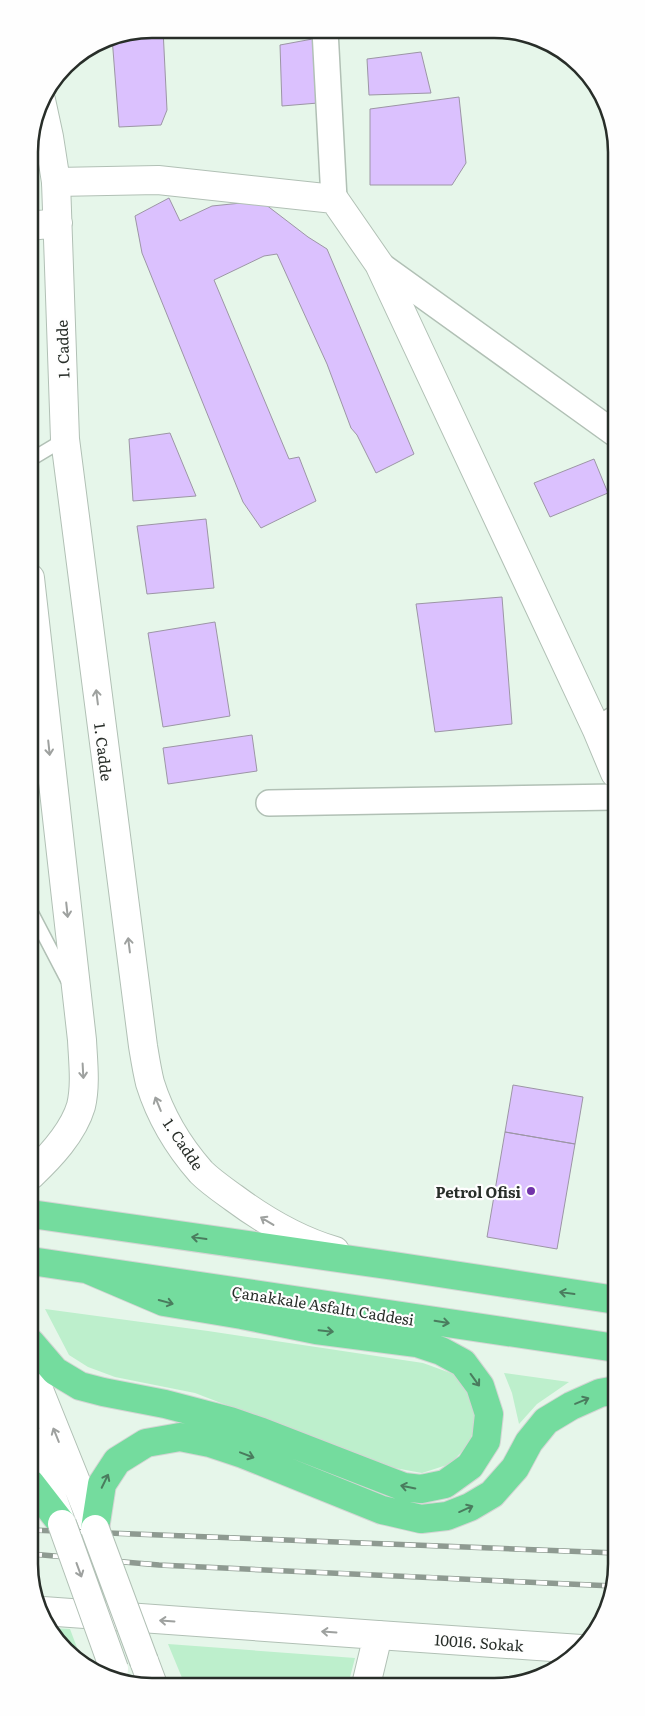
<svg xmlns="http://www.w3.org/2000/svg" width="645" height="1716" font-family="Literata,serif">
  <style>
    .green { fill: #bdefcc }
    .building { fill: #dbc1fe; stroke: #9c96a5 }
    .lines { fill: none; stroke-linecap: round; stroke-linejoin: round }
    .service-casing { stroke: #b1c0b5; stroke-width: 15 }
    .minor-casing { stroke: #b1c0b5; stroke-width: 28 }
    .tertiary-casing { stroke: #b1c0b5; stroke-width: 30 }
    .secondary-casing { stroke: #b1c0b5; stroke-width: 30 }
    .trunk-casing { stroke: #d4d5d4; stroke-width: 30 }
    .service { stroke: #fff; stroke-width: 12 }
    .minor { stroke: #fff; stroke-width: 25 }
    .tertiary { stroke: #fff; stroke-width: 28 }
    .secondary { stroke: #fff; stroke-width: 28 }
    .trunk { stroke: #74dc9e; stroke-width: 28 }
    .rail-casing { stroke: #8e9a91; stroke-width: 5.5 }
    .rail { stroke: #fefefe; stroke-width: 4; stroke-dasharray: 11; stroke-linecap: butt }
    .secondary-bridge-casing { stroke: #b1c0b5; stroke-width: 30; stroke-linecap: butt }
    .secondary-bridge { stroke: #fff; stroke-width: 28 }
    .oneway { stroke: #9ea19f }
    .oneway2 { stroke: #4a7c5e }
    .poi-dot { fill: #7133a9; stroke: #fefefe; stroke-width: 2 }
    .labels { text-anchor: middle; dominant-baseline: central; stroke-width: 4.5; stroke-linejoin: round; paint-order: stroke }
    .street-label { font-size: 15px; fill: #282e29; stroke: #fefefe }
    .poi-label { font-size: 15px; font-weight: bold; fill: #282e29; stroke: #fefefe; text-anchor: end }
    .rim { fill: none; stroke: #282e29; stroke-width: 2.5 }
  </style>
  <rect width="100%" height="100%" fill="#e6f6ea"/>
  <path class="green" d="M45,1309L208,1331L423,1363L456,1375L470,1394L477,1419L469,1444L450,1464L422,1473L384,1466L195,1393L115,1377L88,1367L69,1355Z
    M504,1373L569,1382L537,1404L519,1424L512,1393Z
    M52,1628L70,1629L82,1661L65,1651Z
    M168,1644L355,1658L348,1685H185Z"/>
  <path class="building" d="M152,29H163L167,110L161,125L119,127L112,37Z
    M318,38V103L282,106L280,45Z
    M421,52L431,93L369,95L367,59Z
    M459,97L466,163L452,185H370V109Z
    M169,198L180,221L212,206L261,201L308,237L327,249L414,454L376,473L357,435L351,428L327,364L277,254L264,256L214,280L289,459L299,457L316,501L261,528L243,502L142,253L135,216Z
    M170,433L196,496L133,501L129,439Z
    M594,459L608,493L550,517L534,483Z
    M206,519L214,588L147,594L137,526Z
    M502,597L512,724L435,732L416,604Z
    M215,622L230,716L163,727L148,633Z
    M252,735L257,771L168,784L163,748Z
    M513,1085L583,1097L575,1144L505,1132Z
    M505,1132L575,1144L557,1249L487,1237Z"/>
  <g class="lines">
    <g class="service-casing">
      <path id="service" d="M30,460L65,439
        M30,909L67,980"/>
    </g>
    <g class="minor-casing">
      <path id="minor" d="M325,30L334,199
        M379,264L614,433
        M597,730L615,719
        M269,803L615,797"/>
    </g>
    <g class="tertiary-casing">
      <path id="tertiary" d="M56,182L158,180L334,199L379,264L597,730L615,773
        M378,1635L581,1649"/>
    </g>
    <g class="secondary-casing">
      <path id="secondary" d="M41,100L49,137L56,182L65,439L143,1046C145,1058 147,1071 150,1083C160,1115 179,1147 201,1172C211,1182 223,1190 234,1198C265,1221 297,1240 335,1251
        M29,226L58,223
        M30,578L82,1040C83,1061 86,1085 81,1106C73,1133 50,1157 31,1175
        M31,1370L95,1529
        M31,1440L59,1516
        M43,1611L378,1635L366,1685
        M144,1661L153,1685"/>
    </g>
    <g class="trunk-casing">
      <path id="trunk" d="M31,1214L394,1266L616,1300
        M31,1261L616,1348
        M31,1343L55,1371L80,1386L103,1392L165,1404L230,1421L262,1432L404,1487L421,1489L445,1484L470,1466L486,1441L489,1414L480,1386L463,1363L441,1351L417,1343L316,1330L242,1315L164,1302L89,1270
        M31,1484L62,1524
        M95,1529L102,1484L117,1461L146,1443L180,1437L210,1443L243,1454L382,1510L421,1519L447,1516L470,1507L492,1494L515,1468L529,1442L546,1421L571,1406L600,1393L616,1390"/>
    </g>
    <use href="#service" class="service"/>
    <use href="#minor" class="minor"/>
    <use href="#tertiary" class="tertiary"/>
    <use href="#secondary" class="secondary"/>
    <use href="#trunk" class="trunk"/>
    <g class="rail-casing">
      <path id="rail" d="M31,1530L616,1553
        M31,1554L159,1565L613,1586"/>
    </g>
    <use href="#rail" class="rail"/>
    <g class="secondary-bridge-casing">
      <path id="secondary-bridge" d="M62,1524L114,1669
        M95,1529L144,1661"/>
    </g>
    <use href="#secondary-bridge" class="secondary-bridge"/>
  </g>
  <defs><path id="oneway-shaft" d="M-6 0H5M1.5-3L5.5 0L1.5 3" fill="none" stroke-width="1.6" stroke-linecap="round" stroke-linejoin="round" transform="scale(1.25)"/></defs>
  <g class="oneway">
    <use href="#oneway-shaft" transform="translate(97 697) rotate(-97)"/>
    <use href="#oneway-shaft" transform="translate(49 748) rotate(84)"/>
    <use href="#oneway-shaft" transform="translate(67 910) rotate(84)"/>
    <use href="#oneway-shaft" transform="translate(129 945) rotate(-97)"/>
    <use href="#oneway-shaft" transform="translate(83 1071) rotate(87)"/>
    <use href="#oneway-shaft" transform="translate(158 1104) rotate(-112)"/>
    <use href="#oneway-shaft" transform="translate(267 1221) rotate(-149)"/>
    <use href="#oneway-shaft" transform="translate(56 1435) rotate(-112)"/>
    <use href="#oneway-shaft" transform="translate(79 1570) rotate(70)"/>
    <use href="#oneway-shaft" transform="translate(167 1621) rotate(-176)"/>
    <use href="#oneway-shaft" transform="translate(329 1632) rotate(-176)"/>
  </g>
  <g class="oneway2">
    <use href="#oneway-shaft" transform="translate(199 1238) rotate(-172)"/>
    <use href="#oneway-shaft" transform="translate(567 1293) rotate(-172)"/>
    <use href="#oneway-shaft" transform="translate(166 1302) rotate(15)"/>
    <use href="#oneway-shaft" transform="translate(442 1322) rotate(9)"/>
    <use href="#oneway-shaft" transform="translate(326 1331) rotate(6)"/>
    <use href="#oneway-shaft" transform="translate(475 1380) rotate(54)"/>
    <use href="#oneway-shaft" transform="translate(582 1401) rotate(-23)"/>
    <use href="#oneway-shaft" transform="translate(247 1455) rotate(21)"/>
    <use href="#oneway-shaft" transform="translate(105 1481) rotate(-64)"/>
    <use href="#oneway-shaft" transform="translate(408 1487) rotate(-169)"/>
    <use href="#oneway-shaft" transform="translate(466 1509) rotate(-24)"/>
  </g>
  <circle class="poi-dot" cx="531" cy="1191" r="5"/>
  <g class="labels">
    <g class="street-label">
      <text transform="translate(62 349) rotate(-92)">1. Cadde</text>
      <text transform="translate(104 752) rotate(83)">1. Cadde</text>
      <text transform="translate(184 1144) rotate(56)">1. Cadde</text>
      <text transform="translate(323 1305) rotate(9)">Çanakkale Asfaltı Caddesi</text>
      <text transform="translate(479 1642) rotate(4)">10016. Sokak</text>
    </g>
    <g class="poi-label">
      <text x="521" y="1191">Petrol Ofisi</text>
    </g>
  </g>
  <path d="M0 0H645V1716H0ZM152 38H494A114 114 0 0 1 608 152V1564A114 114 0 0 1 494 1678H152A114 114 0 0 1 38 1564V152A114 114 0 0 1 152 38Z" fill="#fefefe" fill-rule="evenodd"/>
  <path class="rim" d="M152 38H494A114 114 0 0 1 608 152V1564A114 114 0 0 1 494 1678H152A114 114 0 0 1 38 1564V152A114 114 0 0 1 152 38Z"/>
</svg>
